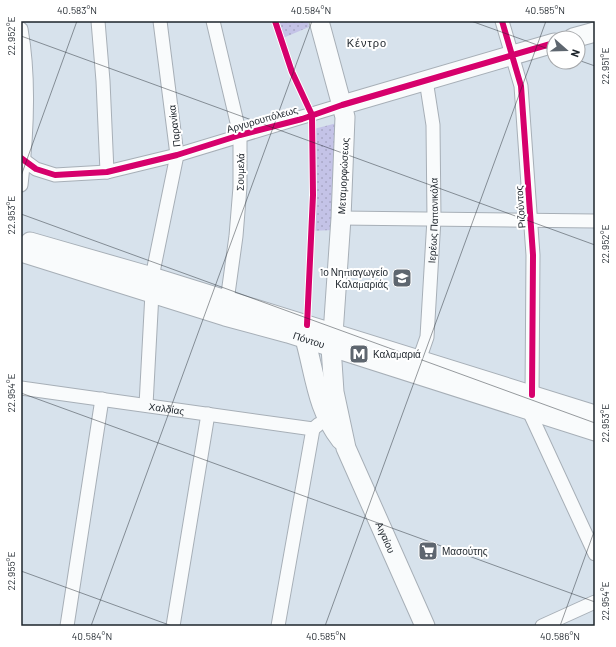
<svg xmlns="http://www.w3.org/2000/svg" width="616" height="647" font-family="Barlow,sans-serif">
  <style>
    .green { fill: url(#green-dots) }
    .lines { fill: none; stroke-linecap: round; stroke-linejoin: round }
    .street-casing { stroke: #a7afb7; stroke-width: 15 }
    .secondary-casing { stroke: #a7afb7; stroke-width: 21 }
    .street { stroke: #f9fbfc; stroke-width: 13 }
    .secondary { stroke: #f9fbfc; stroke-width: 19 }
    .cycleway-casing { stroke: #fff; stroke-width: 8 }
    .cycleway { stroke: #d6006c; stroke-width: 6 }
    .ticks { fill: none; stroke: #1d242b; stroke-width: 1; stroke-opacity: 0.45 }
    .labels { text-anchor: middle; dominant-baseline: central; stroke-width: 4; stroke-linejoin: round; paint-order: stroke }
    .street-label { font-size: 10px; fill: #1d242b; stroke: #fff }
    .poi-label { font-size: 10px; fill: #1d242b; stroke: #fff; text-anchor: start }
    .neighbourhood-label { font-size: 11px; letter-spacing: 1px; fill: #1d242b; stroke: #fff }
    .neatline { fill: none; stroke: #1d242b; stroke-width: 1.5 }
    .ticks-label { font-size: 10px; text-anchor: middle; fill: #1d242b }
  </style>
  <defs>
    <pattern id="green-dots" width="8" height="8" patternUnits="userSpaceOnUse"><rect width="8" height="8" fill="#c4c3e7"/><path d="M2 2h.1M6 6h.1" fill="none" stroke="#a8a7c6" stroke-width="1.8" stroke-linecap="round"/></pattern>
  </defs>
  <rect width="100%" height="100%" fill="#d7e2ec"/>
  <path class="green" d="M278,21H308L309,27L283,38Z
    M337,123L334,230L309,231L313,176L310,130Z"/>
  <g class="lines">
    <g class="street-casing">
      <g id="street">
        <path d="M98,21L103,81L107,172"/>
        <path d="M213,21L240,135V187L236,236L227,301"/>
        <path d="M502,21L521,86L533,255L532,395"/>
        <path d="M21,29C30,79 27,134 21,185"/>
        <path d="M21,158L36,169L55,175L107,172L177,155L342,105"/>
        <path d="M341,218L595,221"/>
        <path d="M152,277L177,155L160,21"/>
        <path id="s1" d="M419,360L427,337L434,219L433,125L426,80"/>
        <path id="s2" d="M21,388L313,429"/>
        <path d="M146,405L152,293"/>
        <path d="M528,409L595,554"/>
        <path d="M67,626L102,399"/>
        <path d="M173,626L208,414"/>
        <path d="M278,626L313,429L319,424"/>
        <path d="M542,626L595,602"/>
      </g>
    </g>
    <g class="secondary-casing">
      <g id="secondary">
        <path id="s3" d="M319,21L345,117L341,218L333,334L331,347L334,392L346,448L425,626"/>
        <path d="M573,38L595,32"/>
        <path d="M342,105L554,43"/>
        <path d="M30,242L152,277L595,415"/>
        <path id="s4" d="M21,252L225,316L288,333L595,431"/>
        <path d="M306,328L305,339C315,374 317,410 341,440"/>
      </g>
    </g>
    <use href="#street" class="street"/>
    <use href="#secondary" class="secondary"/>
    <g class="cycleway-casing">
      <path id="cycleway" d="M275,21L292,72L312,115L313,195L307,325
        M502,21L521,86L533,255L532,395
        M21,158L36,169L55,175L107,172L177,155L240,135L302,119L342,105L554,43"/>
    </g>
    <use href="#cycleway" class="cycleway"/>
  </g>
  <path class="ticks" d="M471,21L554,51M21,36L595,245M578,60L595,66M21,176L77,21M21,214L595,423M21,393L595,602M21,571L172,626M91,626L312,21M325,626L546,21M560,626L595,529"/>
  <defs>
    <g id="school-square" transform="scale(1)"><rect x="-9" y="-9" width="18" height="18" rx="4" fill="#5e666f" stroke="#fff"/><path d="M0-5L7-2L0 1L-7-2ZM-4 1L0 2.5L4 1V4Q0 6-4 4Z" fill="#fff"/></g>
    <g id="metro-square" transform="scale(1)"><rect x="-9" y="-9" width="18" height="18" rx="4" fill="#5e666f" stroke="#fff"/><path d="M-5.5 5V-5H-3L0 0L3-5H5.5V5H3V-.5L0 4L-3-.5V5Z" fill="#fff"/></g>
    <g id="supermarket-square" transform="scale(1)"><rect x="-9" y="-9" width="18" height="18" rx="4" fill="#5e666f" stroke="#fff"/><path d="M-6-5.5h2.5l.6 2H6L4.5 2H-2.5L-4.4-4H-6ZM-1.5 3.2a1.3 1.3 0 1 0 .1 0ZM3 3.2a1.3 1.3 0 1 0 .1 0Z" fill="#fff"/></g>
  </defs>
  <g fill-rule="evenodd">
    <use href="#school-square" x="402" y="278"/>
    <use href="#metro-square" x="359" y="354"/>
    <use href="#supermarket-square" x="428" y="551"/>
  </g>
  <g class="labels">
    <g class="street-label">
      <text transform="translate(262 119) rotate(-16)">Αργυρουπόλεως</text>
      <text transform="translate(174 126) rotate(-97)">Παρανίκα</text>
      <text transform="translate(240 172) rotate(-89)">Σουμελά</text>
      <text transform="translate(343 176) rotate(-87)">Μεταμορφώσεως</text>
      <text transform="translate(520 207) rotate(-94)">Ριζούντος</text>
      <text stroke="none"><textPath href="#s1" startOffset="141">Ιερέως Παπανικόλα</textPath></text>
      <text stroke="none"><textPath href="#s4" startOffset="301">Πόντου</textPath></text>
      <text stroke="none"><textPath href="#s2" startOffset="147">Χαλδίας</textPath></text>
      <text stroke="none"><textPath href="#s3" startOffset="530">Αιγαίου</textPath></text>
    </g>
    <g class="poi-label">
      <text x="388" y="272" text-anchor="end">1ο Νηπιαγωγείο<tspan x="388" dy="12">Καλαμαριάς</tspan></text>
      <text x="373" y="354">Καλαμαριά</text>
      <text x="442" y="551">Μασούτης</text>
    </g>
    <g class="neighbourhood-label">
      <text x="367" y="42">Κέντρο</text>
    </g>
  </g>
  <rect width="616" height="647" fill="none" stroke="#ffffff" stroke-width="44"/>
  <g transform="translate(566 50) rotate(110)"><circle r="19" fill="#ffffff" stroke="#a5a7aa"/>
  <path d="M0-3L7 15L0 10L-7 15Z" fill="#5e666f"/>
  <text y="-6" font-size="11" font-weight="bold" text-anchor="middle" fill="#1d242b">N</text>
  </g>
  <rect x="22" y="22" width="572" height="603" class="neatline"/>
  <g class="ticks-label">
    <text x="77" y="14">40.583°N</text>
    <text x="311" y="14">40.584°N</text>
    <text x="545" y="14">40.585°N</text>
    <text transform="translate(11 36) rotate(-90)" y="4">22.952°E</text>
    <text transform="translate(605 66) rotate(-90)" y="4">22.951°E</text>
    <text transform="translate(11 215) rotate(-90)" y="4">22.953°E</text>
    <text transform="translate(605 244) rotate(-90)" y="4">22.952°E</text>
    <text transform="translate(11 393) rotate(-90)" y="4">22.954°E</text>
    <text transform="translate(605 423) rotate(-90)" y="4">22.953°E</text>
    <text transform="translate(11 571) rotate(-90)" y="4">22.955°E</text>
    <text transform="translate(605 601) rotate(-90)" y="4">22.954°E</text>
    <text x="92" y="640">40.584°N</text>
    <text x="326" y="640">40.585°N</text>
    <text x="560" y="640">40.586°N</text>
  </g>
</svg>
